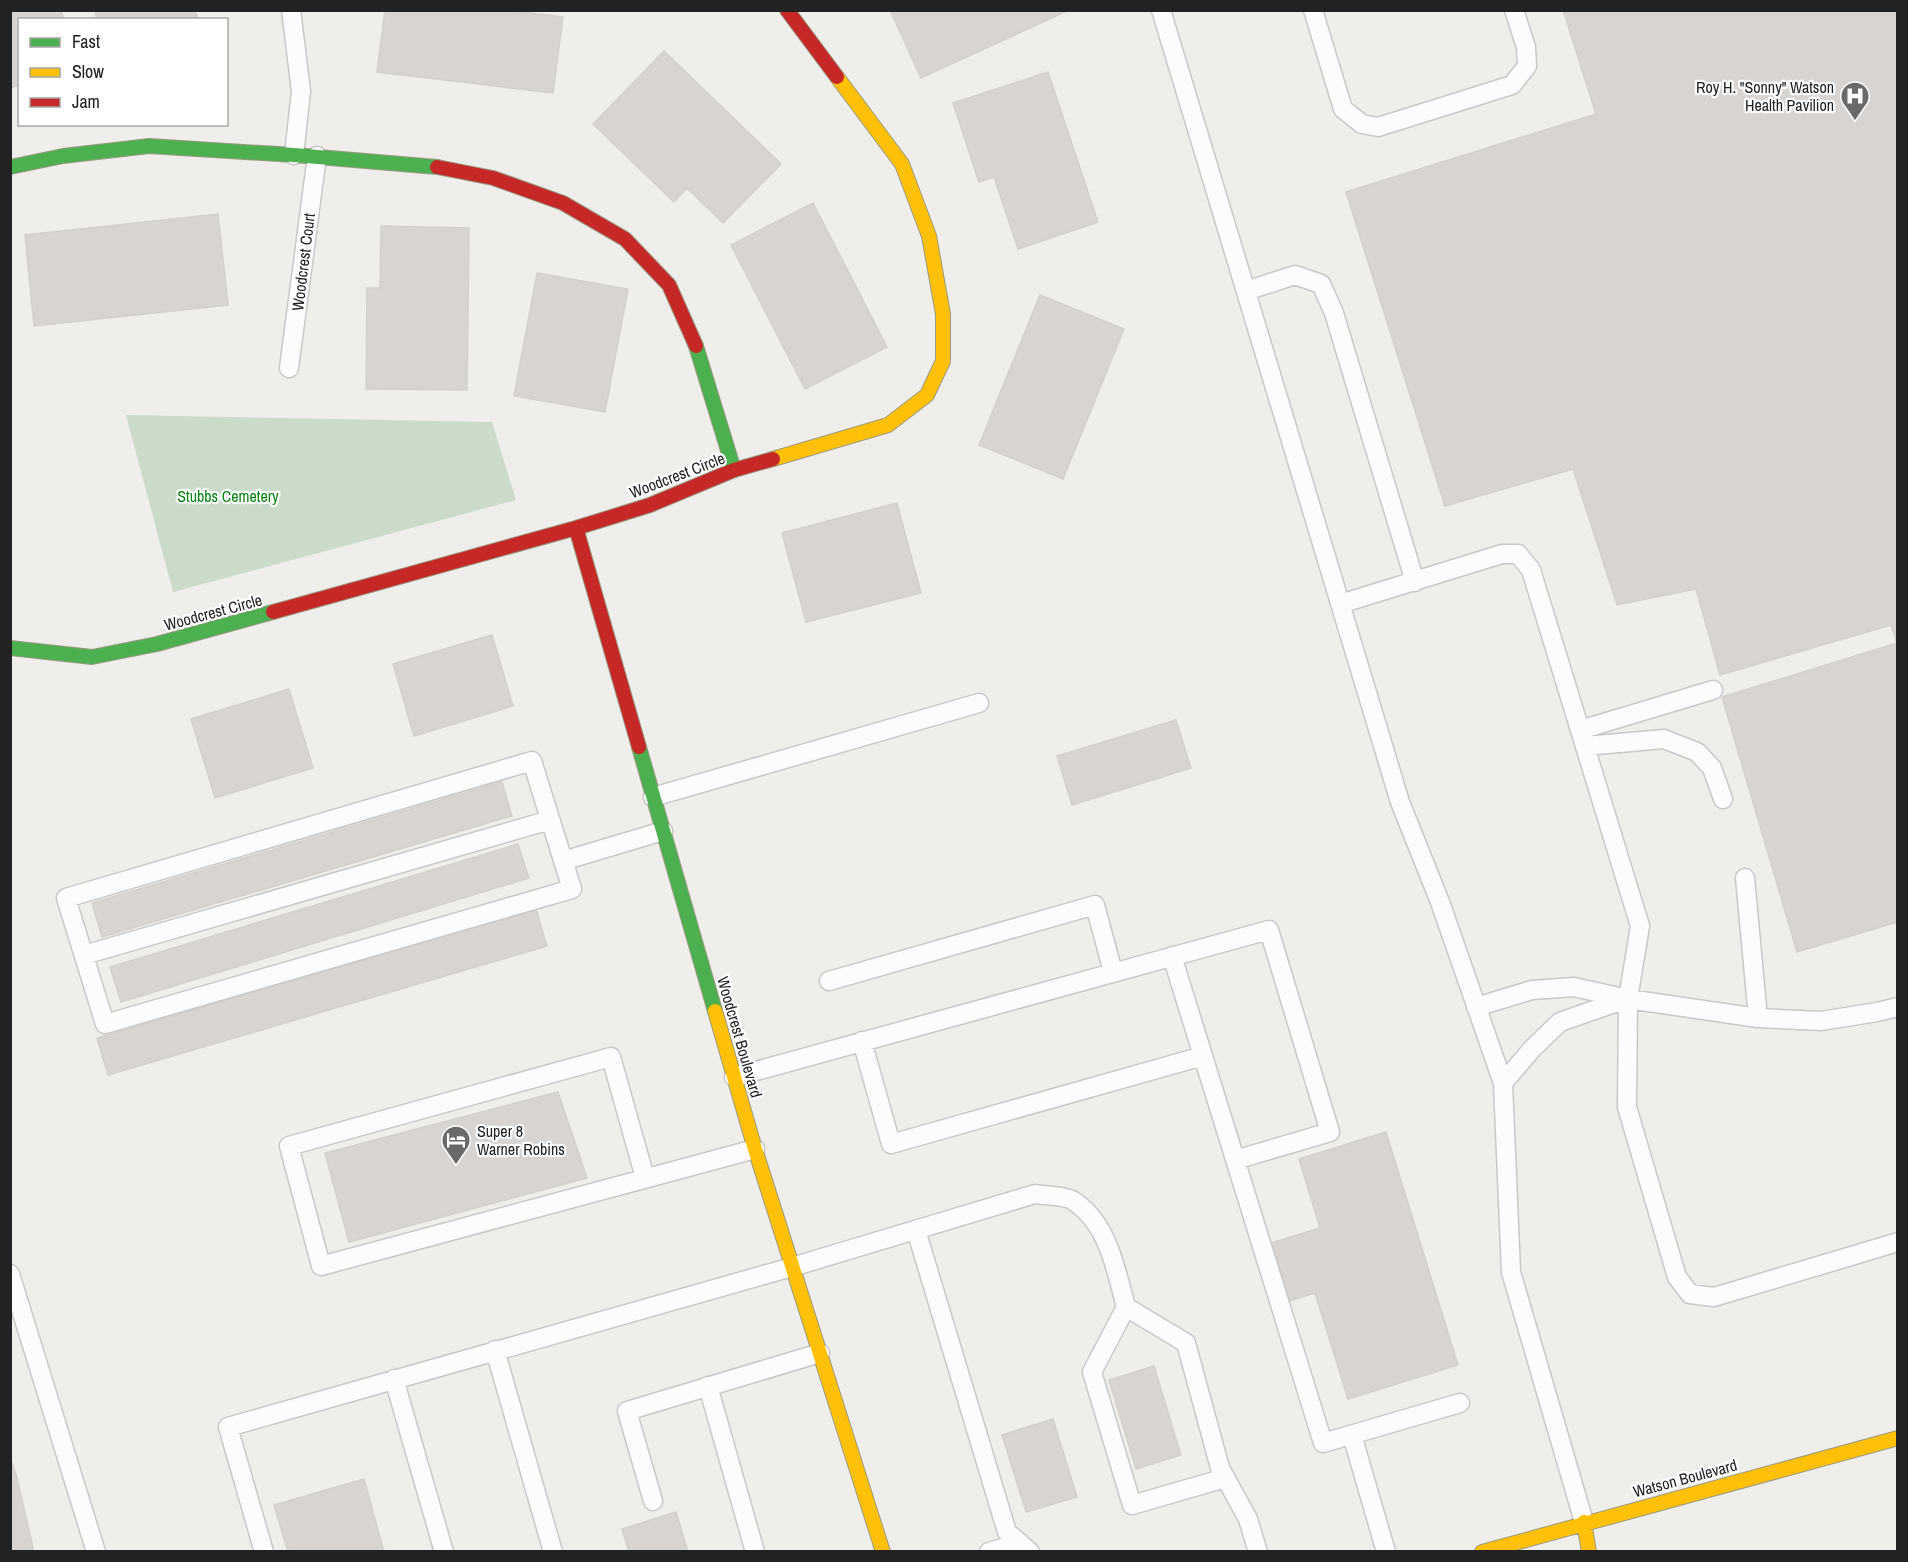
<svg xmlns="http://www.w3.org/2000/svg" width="1908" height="1562" font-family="'Archivo Narrow',sans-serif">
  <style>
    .cemetery { fill: #cadbca }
    .building { fill: #d7d4d2; stroke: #d3d0cc; stroke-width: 1.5 }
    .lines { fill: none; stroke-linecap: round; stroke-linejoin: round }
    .lane-casing { stroke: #c9c8c7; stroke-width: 21 }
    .fast-casing { stroke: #999a82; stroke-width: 16 }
    .slow-casing { stroke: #999a82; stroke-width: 16 }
    .jam-casing { stroke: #999a82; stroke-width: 16 }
    .lane { stroke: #fdfcfc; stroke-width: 18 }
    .fast { stroke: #4caf50; stroke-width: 14 }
    .slow { stroke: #ffc107; stroke-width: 14 }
    .jam { stroke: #c62828; stroke-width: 14 }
    .labels { text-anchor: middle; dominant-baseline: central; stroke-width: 4.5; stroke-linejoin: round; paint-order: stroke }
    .poi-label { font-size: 16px; fill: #222; stroke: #fff; text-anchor: end }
    .street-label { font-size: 16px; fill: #222; stroke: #fff }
    .park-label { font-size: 16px; fill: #0c8416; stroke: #fff }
  </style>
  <rect width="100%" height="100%" fill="#f0eeeb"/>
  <path class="cemetery" d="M126,415L492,422L516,500L173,592Z"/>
  <path class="building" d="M10,10H61L64,20H20V85L10,88Z
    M95,10H195L198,20H97Z
    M385,10H505L563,17L553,93L377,72Z
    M890,10H1067V11L921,78Z
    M1563,10H1898V922L1797,952L1722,697L1897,643L1891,625L1720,675L1696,589L1617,605L1573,469L1445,506L1346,192L1596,114Z
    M664,51L781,164L723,223L687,188L674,202L593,124Z
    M1048,72L1098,222L1018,249L994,177L979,182L953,103Z
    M813,203L887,347L805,389L731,245Z
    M218,214L228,305L34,326L25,235Z
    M381,226L469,228L467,390L366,389L367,288H380Z
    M537,273L628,289L605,412L514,396Z
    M1040,295L1124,329L1063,479L979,445Z
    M897,503L921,593L806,622L782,533Z
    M492,635L513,706L414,736L393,664Z
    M289,689L313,768L215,798L191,719Z
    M1176,720L1191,768L1072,805L1057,756Z
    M502,782L512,816L102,937L92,903Z
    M518,844L529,878L121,1002L110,967Z
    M536,909L547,946L108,1075L97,1038Z
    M558,1092L587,1178L349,1242L325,1153Z
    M1386,1132L1458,1365L1348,1399L1315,1293L1289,1301L1271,1243L1320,1228L1299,1159Z
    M1154,1366L1181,1455L1136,1469L1109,1380Z
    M1053,1419L1077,1497L1026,1512L1002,1435Z
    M10,1457L17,1478L34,1552H10Z
    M364,1479L384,1552H288L274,1505Z
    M676,1512L688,1552H629L622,1529Z"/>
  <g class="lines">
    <g class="lane-casing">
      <path id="lane" d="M291,10L301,91L294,155
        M1161,10L1400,802L1440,902L1503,1083L1511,1272L1584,1522
        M1313,10L1343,109L1362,124L1378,127L1512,85L1527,66L1526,47L1514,10
        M1246,291L1295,275L1321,284L1334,313L1415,582
        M289,368L317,156
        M1340,604L1502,554H1518L1531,570L1640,926L1628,999L1627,1107L1677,1277L1690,1294L1714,1297L1898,1242
        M1580,730L1713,690
        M1585,746L1664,739L1697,752L1712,768L1723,799
        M532,761L572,889L105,1024L66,898Z
        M653,797L979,703
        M563,861L663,831
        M1745,878L1758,1018
        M84,955L550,820
        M1172,956L1323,1443L1460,1403
        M829,981L1095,905L1113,972
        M1476,1007L1532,990L1574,987L1628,999L1758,1018L1821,1021L1877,1012L1898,1007
        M862,1041L891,1144L1203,1056
        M734,1077L1269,930L1330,1132L1235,1160
        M1503,1083L1533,1048L1560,1022L1626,999
        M645,1178L611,1057L289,1146L321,1266L755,1149
        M916,1230L1007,1532L1030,1552
        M10,1274L96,1552
        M1126,1307L1092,1372L1132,1505L1225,1478
        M495,1350L553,1552
        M394,1379L444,1552
        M708,1386L755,1552
        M1352,1435L1386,1552
        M653,1501L627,1411L820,1353
        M264,1552L228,1427L792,1267L1035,1194C1046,1196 1063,1195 1072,1200C1108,1222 1116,1270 1126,1307L1186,1343L1220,1468L1248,1519L1258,1552
        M989,1552L1020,1543"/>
    </g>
    <g class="fast-casing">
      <path id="fast" d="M10,167L63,156L149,146L294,155L437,167
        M696,346L734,470
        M10,648L92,657L157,644L273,612
        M639,747L715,1011"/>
    </g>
    <g class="slow-casing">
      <path id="slow" d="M773,459L888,425L927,395L943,361V314L929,236L902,164L837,77
        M715,1011L755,1149L883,1552
        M1584,1522L1589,1552
        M1482,1552L1898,1438"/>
    </g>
    <g class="jam-casing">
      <path id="jam" d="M787,10L837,77
        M437,167L493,178L563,203L625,239L669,285L696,346
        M576,528L639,747
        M273,612L576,528L650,505L734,470L773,459"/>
    </g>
    <use href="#lane" class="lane"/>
    <use href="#fast" class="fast"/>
    <use href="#slow" class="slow"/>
    <use href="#jam" class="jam"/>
  </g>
  <defs>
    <g id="hospital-pin" transform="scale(1.5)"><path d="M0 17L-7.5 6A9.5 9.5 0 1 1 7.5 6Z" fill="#6a6968" stroke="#fff"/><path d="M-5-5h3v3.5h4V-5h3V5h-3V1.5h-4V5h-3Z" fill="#fff"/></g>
    <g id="hotel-pin" transform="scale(1.5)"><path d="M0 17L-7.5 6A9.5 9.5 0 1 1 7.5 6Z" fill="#6a6968" stroke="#fff"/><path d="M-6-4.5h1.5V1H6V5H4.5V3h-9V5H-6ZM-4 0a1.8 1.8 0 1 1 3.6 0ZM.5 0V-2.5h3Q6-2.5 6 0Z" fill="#fff"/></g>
  </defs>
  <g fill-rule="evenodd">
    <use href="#hospital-pin" x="1855" y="96"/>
    <use href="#hotel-pin" x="456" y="1140"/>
  </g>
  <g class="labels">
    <g class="poi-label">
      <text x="1834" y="87">Roy H. "Sonny" Watson<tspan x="1834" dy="18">Health Pavilion</tspan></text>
      <text x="477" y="1131" text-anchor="start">Super 8<tspan x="477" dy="18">Warner Robins</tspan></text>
    </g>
    <g class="street-label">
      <text transform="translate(303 262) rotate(-83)">Woodcrest Court</text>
      <text transform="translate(677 475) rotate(-21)">Woodcrest Circle</text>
      <text transform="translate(213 612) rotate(-15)">Woodcrest Circle</text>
      <text transform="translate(740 1037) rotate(74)">Woodcrest Boulevard</text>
      <text transform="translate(1685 1478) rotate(-15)">Watson Boulevard</text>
    </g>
    <g class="park-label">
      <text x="228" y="496">Stubbs Cemetery</text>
    </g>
  </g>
  <rect width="1908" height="1562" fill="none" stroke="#222222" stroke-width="24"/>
  <rect x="18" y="18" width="210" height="108" fill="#ffffff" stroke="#a7a7a7" stroke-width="1.5"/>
  <rect x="30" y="38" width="30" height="9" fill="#4caf50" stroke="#a7a7a7" stroke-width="1.5"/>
  <text x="72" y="48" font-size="18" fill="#222222">Fast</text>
  <rect x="30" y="68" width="30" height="9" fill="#ffc107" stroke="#a7a7a7" stroke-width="1.5"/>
  <text x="72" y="78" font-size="18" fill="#222222">Slow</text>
  <rect x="30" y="98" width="30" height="9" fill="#c62828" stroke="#a7a7a7" stroke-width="1.5"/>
  <text x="72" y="108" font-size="18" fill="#222222">Jam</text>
</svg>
